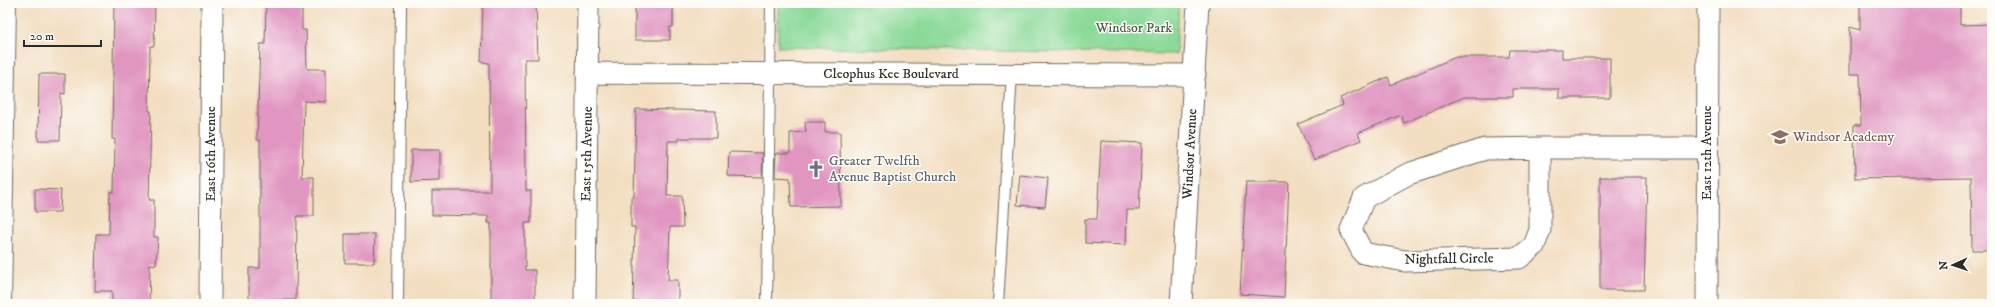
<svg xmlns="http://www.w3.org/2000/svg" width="1995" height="307" font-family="'IM FELL DW Pica',serif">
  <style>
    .green { fill: #8bda99; stroke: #5b8262 }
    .building { fill: #e195c1 }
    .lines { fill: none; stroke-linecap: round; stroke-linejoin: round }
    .service-casing { stroke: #716a60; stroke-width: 12 }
    .minor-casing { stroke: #716a60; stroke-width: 23 }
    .service { stroke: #fff; stroke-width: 10 }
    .minor { stroke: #fff; stroke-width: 21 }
    .labels { text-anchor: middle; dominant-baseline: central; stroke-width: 3; stroke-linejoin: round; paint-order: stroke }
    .park-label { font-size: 14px; fill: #48604c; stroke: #fdfcf7 }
    .street-label { font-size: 14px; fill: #2b2b2b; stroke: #fdfcf7 }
    .education-label { font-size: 14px; fill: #785e54; stroke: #fdfcf7; text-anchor: start }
    .worship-label { font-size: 14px; fill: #5b616d; stroke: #fdfcf7; text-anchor: start }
  </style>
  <rect width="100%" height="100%" fill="#fdfcf7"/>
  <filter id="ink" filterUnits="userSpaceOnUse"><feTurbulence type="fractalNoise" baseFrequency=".025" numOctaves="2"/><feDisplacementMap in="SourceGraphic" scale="8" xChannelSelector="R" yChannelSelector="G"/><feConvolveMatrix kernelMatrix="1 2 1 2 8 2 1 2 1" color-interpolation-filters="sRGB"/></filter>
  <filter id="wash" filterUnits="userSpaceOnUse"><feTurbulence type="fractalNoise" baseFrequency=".012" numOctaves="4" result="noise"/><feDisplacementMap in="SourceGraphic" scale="16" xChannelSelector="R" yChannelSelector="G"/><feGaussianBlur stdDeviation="0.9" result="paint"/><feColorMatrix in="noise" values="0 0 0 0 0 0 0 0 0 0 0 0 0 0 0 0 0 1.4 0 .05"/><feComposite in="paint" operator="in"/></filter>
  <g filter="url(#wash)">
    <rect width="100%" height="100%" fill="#f3dec1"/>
    <path class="green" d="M778,3H1179L1176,54L778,47Z"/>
    <g id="blocks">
      <path class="building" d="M114,3H155L154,46H150L149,111H151L149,200H154V237H158L156,265L150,264L149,304L112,303V291H95L96,234H109L110,192H114L115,139H112Z
        M266,3H296L297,5L302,6V30H306L307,69H326V102L304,101L302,177H314V216H297L296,300H249V268H260V140H257L260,44H265Z
        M483,3H536L538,59H525L526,191H531V223H525V270H535V301H491V223H488L489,216L432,215V191H490L489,63L481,62Z
        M635,3H673V27H670V40H635Z
        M1860,3H1960V25L1992,24V131H1991L1992,250H1972L1971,177L1855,179L1854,125H1861L1860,74H1850V27L1860,30Z
        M1510,50H1562V58H1610V98H1559V89H1513V97H1464L1404,123L1401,115L1358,133L1361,140L1314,160L1298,124L1343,105L1340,98L1388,77L1391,85L1456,57H1509Z
        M39,74H65V94L61,93L60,140H38Z
        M636,109L716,111V138H679V141H668L667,196H682L683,227H670L668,280H678V304H633L635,227H631V197H634Z
        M805,122H825V132H840L841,206L791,207L790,178L775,177L776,153H790V133L806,132Z
        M1101,141L1142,143L1139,210H1127L1126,245L1085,243V219H1097Z
        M411,150H440V181L411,182Z
        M729,152L763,153L762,177L728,176Z
        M1020,175L1048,178L1045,207L1017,205Z
        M1600,177H1647L1644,290H1600Z
        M1246,182H1289L1284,297L1240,294Z
        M35,189L61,190L60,212H35Z
        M345,234H375L374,263H345Z"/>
    </g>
  </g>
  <g filter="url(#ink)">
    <use href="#blocks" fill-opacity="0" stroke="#716a60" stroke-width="1"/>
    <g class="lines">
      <g class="service-casing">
        <path id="service" d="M6,304L11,3
          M398,304L401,3
          M767,304L771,3
          M998,304L1012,74"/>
      </g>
      <g class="minor-casing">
        <path id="minor" d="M587,73L1195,75
          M1540,148V230L1534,246L1519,258L1405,261L1363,253L1351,230L1364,198L1408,174L1485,149L1540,148H1707
          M210,304L212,3
          M585,304L588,3
          M1181,304L1198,3
          M1707,304L1708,3"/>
      </g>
      <use href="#service" class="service"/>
      <use href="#minor" class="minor"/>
    </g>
  </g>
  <defs>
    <g id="school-bare" transform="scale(1.38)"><path d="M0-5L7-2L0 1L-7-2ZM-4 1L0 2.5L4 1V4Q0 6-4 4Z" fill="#8d6e63" stroke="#fdfcf7" stroke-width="2.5" paint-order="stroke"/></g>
    <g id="church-bare" transform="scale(1.38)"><path d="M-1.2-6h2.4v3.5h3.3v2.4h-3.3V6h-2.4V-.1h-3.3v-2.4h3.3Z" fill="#6b7280" stroke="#fdfcf7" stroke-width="2.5" paint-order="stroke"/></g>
  </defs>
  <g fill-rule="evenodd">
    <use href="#school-bare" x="1780" y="137"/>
    <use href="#church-bare" x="816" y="169"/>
  </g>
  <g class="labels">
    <g class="park-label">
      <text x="1134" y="28">Windsor Park</text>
    </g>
    <g class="street-label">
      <text x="891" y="74">Cleophus Kee Boulevard</text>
      <text transform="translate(1707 153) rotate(-90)">East 12th Avenue</text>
      <text transform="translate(211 154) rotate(-90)">East 16th Avenue</text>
      <text transform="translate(587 154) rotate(-89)">East 15th Avenue</text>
      <text transform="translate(1190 154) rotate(-87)">Windsor Avenue</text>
      <text transform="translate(1449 259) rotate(-1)">Nightfall Circle</text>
    </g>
    <g class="education-label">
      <text x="1793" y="137">Windsor Academy</text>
    </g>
    <g class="worship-label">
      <text x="829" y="161">Greater Twelfth<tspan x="829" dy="16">Avenue Baptist Church</tspan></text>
    </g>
  </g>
  <rect width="1995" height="307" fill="none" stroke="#fdfcf7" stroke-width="16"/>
  <g transform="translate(1953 265) rotate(267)" stroke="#fdfcf7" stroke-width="3" paint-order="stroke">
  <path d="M0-3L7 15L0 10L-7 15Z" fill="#2b2b2b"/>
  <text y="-6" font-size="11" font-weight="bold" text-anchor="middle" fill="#2b2b2b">N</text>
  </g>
  <path d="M24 40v6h77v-6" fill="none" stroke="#2b2b2b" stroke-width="2"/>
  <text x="30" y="40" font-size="12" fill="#2b2b2b" stroke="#fdfcf7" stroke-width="3" paint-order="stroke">20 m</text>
</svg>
